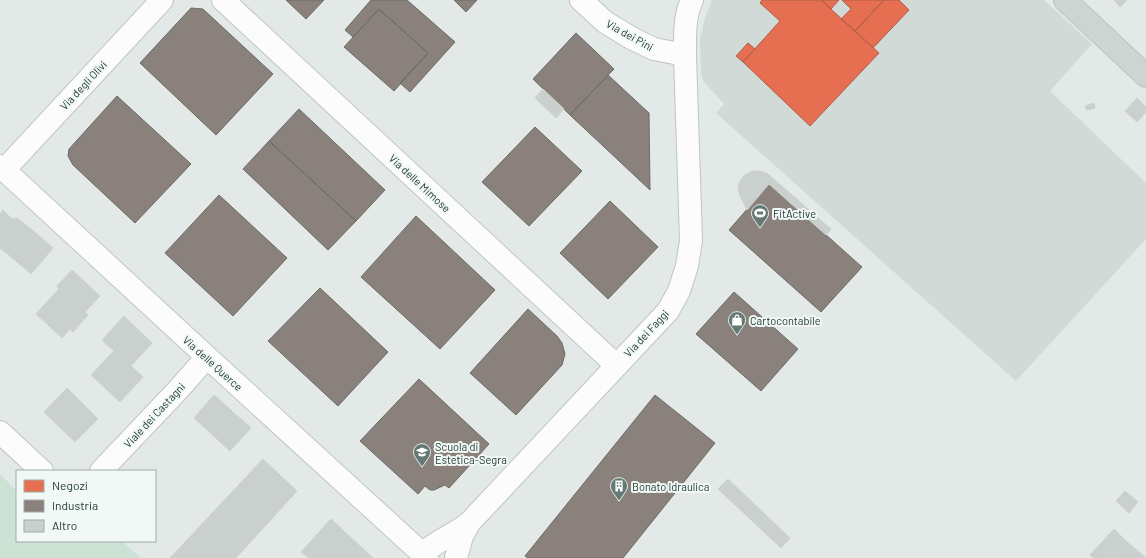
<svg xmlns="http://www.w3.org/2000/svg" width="1146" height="558" font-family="Barlow,sans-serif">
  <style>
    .built { fill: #d1dad6 }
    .green { fill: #cce2d4 }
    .shops { fill: #e76f51; stroke: #ac5f49 }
    .industry { fill: #8a817c; stroke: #6b6c67 }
    .building { fill: #cad0ce; stroke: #ccd2cf }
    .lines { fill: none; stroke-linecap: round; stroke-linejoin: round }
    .minor-casing { stroke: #c0c6c3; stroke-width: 24 }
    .major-casing { stroke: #bcc5c2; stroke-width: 24 }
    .minor { stroke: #fbfcfb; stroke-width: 22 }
    .major { stroke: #cdd5d3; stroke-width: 22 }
    .labels { text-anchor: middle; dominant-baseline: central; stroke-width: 4; stroke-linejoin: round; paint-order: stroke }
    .street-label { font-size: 11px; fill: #223b35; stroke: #f1f8f5 }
    .poi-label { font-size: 11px; fill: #223b35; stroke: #f1f8f5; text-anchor: start }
  </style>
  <rect width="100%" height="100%" fill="#e3e9e6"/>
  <path class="built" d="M712,0H1044L1092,44L1050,91L1146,183V239L1016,381L716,113L724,104L704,82L701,74L700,40L705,18Z"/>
  <path class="green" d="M0,474L17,491V541H122L141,558H0Z"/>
  <path class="shops" d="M762,0H821L879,53L810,126L743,62L780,21L760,3Z
    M821,0H839L831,9Z
    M842,0H884L855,31L841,19L851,9Z
    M884,0H899L909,10L873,48L855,31Z
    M748,43L755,49L743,62L736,56Z"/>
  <path class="industry" d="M286,0H324L306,19Z
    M371,0H407L455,42L410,92L400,83L428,53L379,9L353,37L345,30Z
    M454,0H477L466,12Z
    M191,8L203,9L273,74L216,135L140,63Z
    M379,9L428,53L394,91L344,47Z
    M576,33L614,69L570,115L533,79Z
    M608,75L649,113L650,190L570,115Z
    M117,96L191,164L135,223L73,165L68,156L69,149Z
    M299,109L385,190L356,221L269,141Z
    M535,127L582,171L529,226L482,182Z
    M269,141L356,221L328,250L243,169Z
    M769,184L862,267L821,312L729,230Z
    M219,195L287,258L233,316L165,253Z
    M610,201L658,247L608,299L560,253Z
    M416,216L495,290L440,349L361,277Z
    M320,288L388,352L338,406L268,341Z
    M734,292L798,349L761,391L696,334Z
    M528,309L557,336L562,343L565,354L562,365L516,415L470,373Z
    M419,379L489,444L449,488L445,485L434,490H430L425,486L418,494L360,441Z
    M655,395L715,443L623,558H528L525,556Z"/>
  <path class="building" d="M1114,0H1127L1120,7Z
    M543,89L564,109L556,118L535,98Z
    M1137,98L1146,107V112L1137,122L1125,111Z
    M1094,103L1095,108L1087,110L1085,106Z
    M752,171H760L768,174L831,229L826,235L769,184L747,210L740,196L738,187L740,181L745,175Z
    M3,210L12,219L17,218L31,229L9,255L5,252L2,238L0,236V214Z
    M31,229L53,248L31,274L9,255Z
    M0,236L2,238L5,252L0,248Z
    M72,270L100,296L85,312L88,315L73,332L44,305L59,289L57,286Z
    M44,305L70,329L62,338L36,314Z
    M124,316L152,343L131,366L143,377L120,402L91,375L114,351L102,340Z
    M67,388L98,419L75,442L44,412Z
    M214,395L251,428L230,451L194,418Z
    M263,459L297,491L236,558H170Z
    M728,479L790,538L781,548L718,489Z
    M1125,491L1138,502L1129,513L1116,501Z
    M331,519L347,534L373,558H309L301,552Z
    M1114,529L1126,541L1109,558H1094L1090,555Z
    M1126,541L1146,558H1109Z"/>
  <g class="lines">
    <g class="minor-casing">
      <path id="minor" d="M223,0L616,365
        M581,0L605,22L633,39L654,49L685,55
        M0,166L207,357L427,558
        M4,170L162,0
        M0,432L42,471
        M101,471L177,391L207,357
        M423,554C436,540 455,535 470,522L668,311L679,291L687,266L691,241L685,55C685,38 684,16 692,0
        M456,558L462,536L470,522"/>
    </g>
    <g class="major-casing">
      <path id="major" d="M1065,0L1146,76"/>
    </g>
    <use href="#minor" class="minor"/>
    <use href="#major" class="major"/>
  </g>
  <defs>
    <g id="stadium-pin" transform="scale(0.9)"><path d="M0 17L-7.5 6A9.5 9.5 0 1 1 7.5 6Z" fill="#667873" stroke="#f1f8f5"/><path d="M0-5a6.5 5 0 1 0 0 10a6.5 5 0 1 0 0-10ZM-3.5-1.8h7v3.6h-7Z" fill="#fff"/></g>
    <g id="shop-pin" transform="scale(0.9)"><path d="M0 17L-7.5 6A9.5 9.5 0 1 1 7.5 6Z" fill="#667873" stroke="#f1f8f5"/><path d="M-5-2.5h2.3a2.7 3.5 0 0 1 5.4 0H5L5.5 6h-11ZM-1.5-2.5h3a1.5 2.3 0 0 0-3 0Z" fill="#fff"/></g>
    <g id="school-pin" transform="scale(0.9)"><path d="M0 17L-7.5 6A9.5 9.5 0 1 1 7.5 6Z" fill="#667873" stroke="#f1f8f5"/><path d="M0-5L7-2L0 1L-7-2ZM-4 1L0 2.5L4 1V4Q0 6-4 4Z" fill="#fff"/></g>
    <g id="building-pin" transform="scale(0.9)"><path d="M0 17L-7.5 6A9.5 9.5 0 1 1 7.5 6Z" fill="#667873" stroke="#f1f8f5"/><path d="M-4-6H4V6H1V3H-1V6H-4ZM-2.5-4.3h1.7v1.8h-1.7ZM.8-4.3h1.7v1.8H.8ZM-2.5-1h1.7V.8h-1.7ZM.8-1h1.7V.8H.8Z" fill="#fff"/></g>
  </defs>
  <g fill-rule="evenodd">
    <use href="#stadium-pin" x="760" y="213"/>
    <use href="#shop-pin" x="737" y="320"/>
    <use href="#school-pin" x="422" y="452"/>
    <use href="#building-pin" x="619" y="486"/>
  </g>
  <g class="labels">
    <g class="street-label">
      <text transform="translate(630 35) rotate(29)">Via dei Pini</text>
      <text transform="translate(83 85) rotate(-47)">Via degli Olivi</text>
      <text transform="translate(420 183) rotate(43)">Via delle Mimose</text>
      <text transform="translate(646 333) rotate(-47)">Via dei Faggi</text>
      <text transform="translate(213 363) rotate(42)">Via delle Querce</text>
      <text transform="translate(154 415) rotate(-47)">Viale dei Castagni</text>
    </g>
    <g class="poi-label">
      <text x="773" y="213">FitActive</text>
      <text x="750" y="320">Cartocontabile</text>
      <text x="435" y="446">Scuola di<tspan x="435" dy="13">Estetica-Segra</tspan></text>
      <text x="632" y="486">Bonato Idraulica</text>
    </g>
  </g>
  <rect x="16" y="470" width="140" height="72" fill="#f1f8f5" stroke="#9eaca8"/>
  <rect x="24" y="480" width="20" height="12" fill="#e76f51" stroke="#9eaca8"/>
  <text x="52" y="490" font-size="12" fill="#223b35">Negozi</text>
  <rect x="24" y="500" width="20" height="12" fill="#8a817c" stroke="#9eaca8"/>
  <text x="52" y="510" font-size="12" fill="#223b35">Industria</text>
  <rect x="24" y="520" width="20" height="12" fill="#cad0ce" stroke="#9eaca8"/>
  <text x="52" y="530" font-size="12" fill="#223b35">Altro</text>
</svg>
